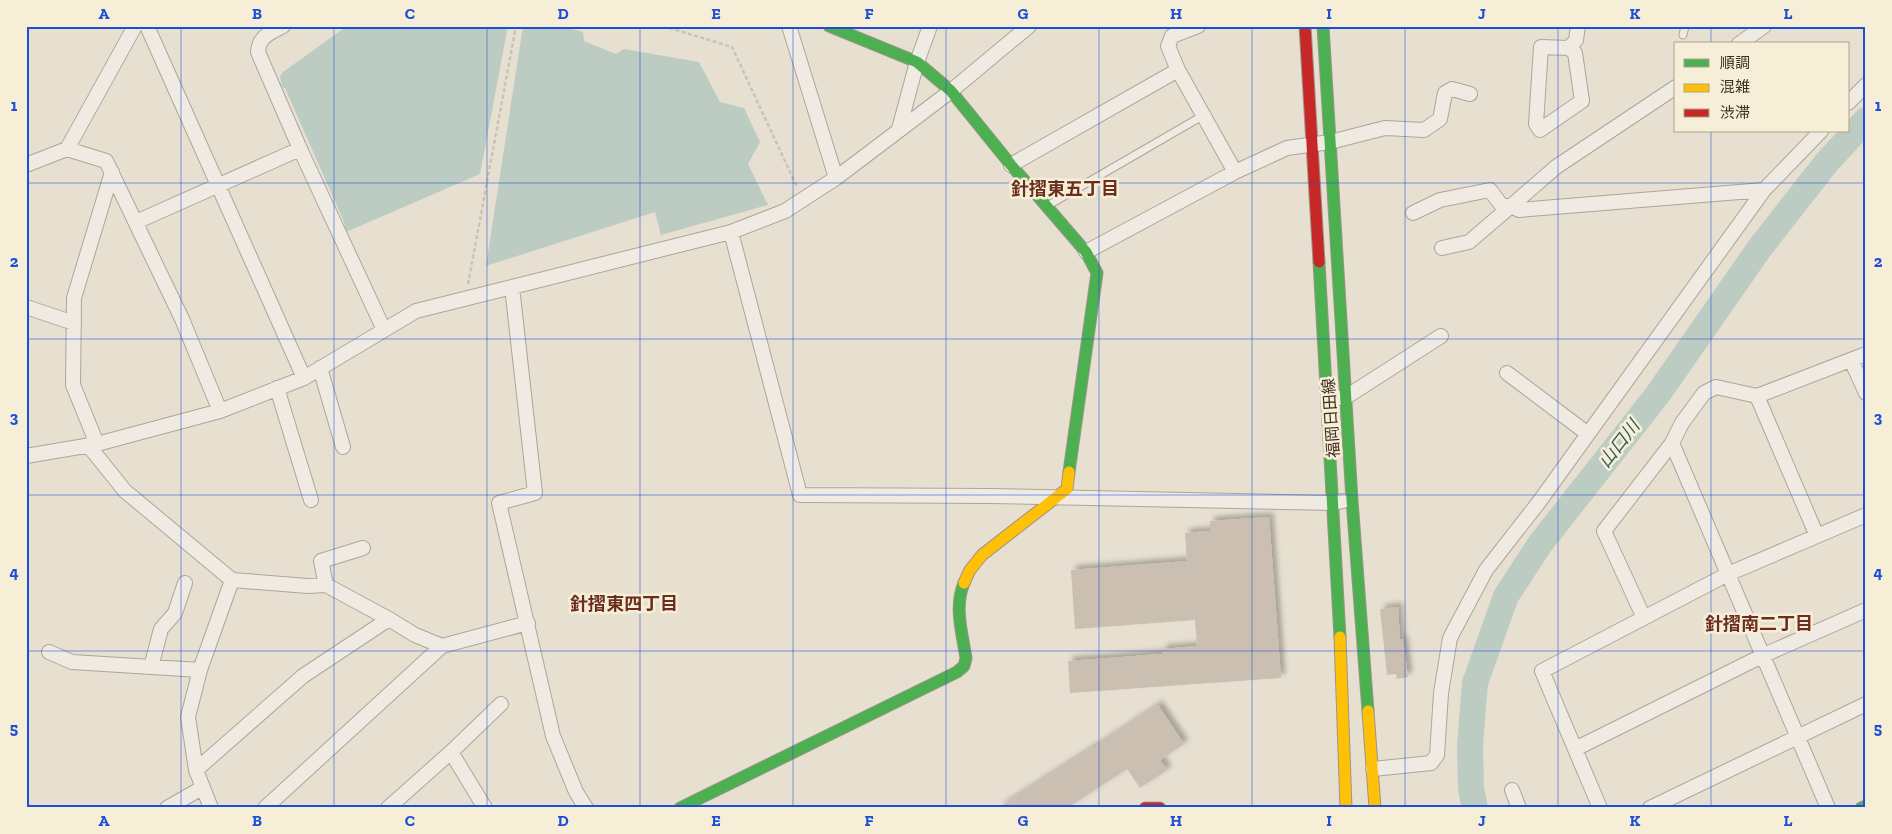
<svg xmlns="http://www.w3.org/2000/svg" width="1892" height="834" font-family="'Zilla Slab','Noto Sans JP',serif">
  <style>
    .water { fill: #bcccc2 }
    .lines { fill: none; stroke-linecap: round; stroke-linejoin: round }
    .river { stroke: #bcccc2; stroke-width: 26 }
    .building { fill: #cbbfb2; filter: url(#shadow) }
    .lane-casing { stroke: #ada599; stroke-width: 9 }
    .street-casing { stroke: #ada599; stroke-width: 16 }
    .fast-casing { stroke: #9c958a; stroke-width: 13 }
    .slow-casing { stroke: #9c958a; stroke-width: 13 }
    .jam-casing { stroke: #9c958a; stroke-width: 13 }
    .path { stroke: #c8c2b9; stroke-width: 2.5; stroke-dasharray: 4 2.5; stroke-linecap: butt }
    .lane { stroke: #efebe3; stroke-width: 7 }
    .street { stroke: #efebe3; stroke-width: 14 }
    .fast { stroke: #4caf50; stroke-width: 11 }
    .slow { stroke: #ffc107; stroke-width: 11 }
    .jam { stroke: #c62828; stroke-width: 11 }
    .grid { fill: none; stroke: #1d4ed8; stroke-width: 1; stroke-opacity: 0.55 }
    .labels { text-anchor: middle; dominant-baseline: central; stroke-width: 5; stroke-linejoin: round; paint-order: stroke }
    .street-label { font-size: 16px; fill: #3d2e20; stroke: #f7eed8 }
    .neighbourhood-label { font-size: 18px; font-weight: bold; fill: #6b2e1e; stroke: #f7eed8 }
    .water-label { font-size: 18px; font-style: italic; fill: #2f5d5a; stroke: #f7eed8 }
    .neatline { fill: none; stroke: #1d4ed8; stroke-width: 2 }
    .grid-label { font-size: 16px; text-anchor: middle; font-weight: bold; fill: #1d4ed8 }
  </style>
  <defs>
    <filter id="shadow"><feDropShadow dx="4.5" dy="-4.5" stdDeviation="2.5" flood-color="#0004"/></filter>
  </defs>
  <rect width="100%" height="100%" fill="#e7e0d1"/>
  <path class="water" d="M347,26H508L480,174L346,232L344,222L285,88L282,87L280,76L283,72Z
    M523,26H561L583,32L584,41L616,54L624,49L699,62L720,102L744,108L760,142L748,164L768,205L661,235L655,212L486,266Z"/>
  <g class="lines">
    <path class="river" d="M1475,808L1471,789L1470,745L1475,683L1506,596L1540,544L1658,394L1759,249L1827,162L1866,120"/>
  </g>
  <path class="building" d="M1269,517L1281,678L1070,693L1068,661L1162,654V649L1197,646L1195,620L1075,629L1071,570L1187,561L1185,533L1210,531V521Z
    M1398,607L1400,640L1403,639L1408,677L1397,679L1396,674L1387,675L1380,609Z
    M1158,705L1184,744L1160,760L1167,770L1140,788L1127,769L1067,808H998L1093,747V748Z"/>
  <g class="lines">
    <g class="lane-casing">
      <path id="lane" d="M1683,35L1685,26
        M1047,206L1204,115"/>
    </g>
    <g class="street-casing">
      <path id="street" d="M147,26L304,378
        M283,26C270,33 259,36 258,52L300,149L384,330
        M789,26L836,178
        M1198,26L1172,36L1168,46L1178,70L1235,172
        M1739,44L1764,26
        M1541,47L1569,48L1575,53L1582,101L1540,130L1536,124Z
        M1569,48L1576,40L1578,26
        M1676,87L1556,167L1511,206L1519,210L1764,190
        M1848,103L1866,85
        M899,129L917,62L930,26
        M67,149L135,26
        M26,165L67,149L106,161L182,319L220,411
        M1011,165L1178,70
        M1413,213L1440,200L1490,190L1502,206H1511
        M136,222L300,149
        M731,232L800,495L991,496L1334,503L1343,501
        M1442,248L1469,242L1511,206
        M1086,252L1235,172L1287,148L1330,142L1385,128L1424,130L1440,119L1445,93L1452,89L1470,94
        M512,287L535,493L499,503L553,736L576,792L586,808
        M26,307L74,323
        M1851,360L1866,393
        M320,368L343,447
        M1507,373L1588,434
        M277,388L311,500
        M1757,396L1817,536
        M1338,398L1346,397L1441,336
        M1672,443L1828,808
        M97,444L73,385L74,298L112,172
        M88,445L125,491L232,580L308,586L326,585L389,619L415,635L442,646
        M26,456L97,444L220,411L304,378L416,311L731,232L785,211L836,178L951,91L1029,26
        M326,585L321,561L363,548
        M1644,618L1604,531L1672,443L1682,423L1704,393L1716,387L1757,396L1866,354
        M49,652L72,662L200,670
        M151,667L161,629L175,613L185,583
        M1575,749L1764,655L1866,610
        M451,752L501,704
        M1373,769L1431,763L1437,755L1441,693L1450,638L1486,570L1539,502L1764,190L1821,131
        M196,770L303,676L389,619
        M1512,790L1519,808
        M167,808L202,788
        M211,808L196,770L188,717L200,670L232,580
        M265,808L442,646L528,623
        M388,808L451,752L485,808
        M1600,808L1542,671L1728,574L1866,515
        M1650,808L1866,704"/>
    </g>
    <g class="fast-casing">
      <path id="fast" d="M829,26L917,62L951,91L1011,165L1086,252L1097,273L1069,472
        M1323,26L1352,500L1368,711
        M1319,262L1340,637
        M680,808L957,672L964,666L966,658C962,632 954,607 964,583
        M1861,808L1866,806"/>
    </g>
    <g class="slow-casing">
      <path id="slow" d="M964,583L970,570L982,555L1067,489L1069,472
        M1340,637L1346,808
        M1368,711L1375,808"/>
    </g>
    <g class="jam-casing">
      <path id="jam" d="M1305,26L1319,262
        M1145,808H1160"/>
    </g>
    <path class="path" d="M663,26L732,47L797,187
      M468,284L516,26"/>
    <use href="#lane" class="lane"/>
    <use href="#street" class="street"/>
    <use href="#fast" class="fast"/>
    <use href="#slow" class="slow"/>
    <use href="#jam" class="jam"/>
  </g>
  <path class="grid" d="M181,26V808M334,26V808M487,26V808M640,26V808M793,26V808M946,26V808M1099,26V808M1252,26V808M1405,26V808M1558,26V808M1711,26V44M1711,131V808M26,183H1866M26,339H1866M26,495H1866M26,651H1866"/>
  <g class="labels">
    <g class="street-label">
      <text transform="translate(1331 418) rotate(-94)">福岡日田線</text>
    </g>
    <g class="neighbourhood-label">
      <text x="1065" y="189">針摺東五丁目</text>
      <text x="624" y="604">針摺東四丁目</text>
      <text x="1759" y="624">針摺南二丁目</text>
    </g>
    <g class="water-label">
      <text transform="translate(1619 444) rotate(-52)">山口川</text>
    </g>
  </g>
  <rect width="1892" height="834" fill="none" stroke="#f7eed8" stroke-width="55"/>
  <rect x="1674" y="42" width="175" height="90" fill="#f7eed8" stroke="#ada18e"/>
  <rect x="1684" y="59" width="25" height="8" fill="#4caf50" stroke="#ada18e"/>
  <text x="1720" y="68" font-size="15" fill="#3d2e20">順調</text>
  <rect x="1684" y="84" width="25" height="8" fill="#ffc107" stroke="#ada18e"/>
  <text x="1720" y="92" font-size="15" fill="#3d2e20">混雑</text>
  <rect x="1684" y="109" width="25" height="8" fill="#c62828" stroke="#ada18e"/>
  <text x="1720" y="118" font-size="15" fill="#3d2e20">渋滞</text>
  <rect x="28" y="28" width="1836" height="778" class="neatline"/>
  <g class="grid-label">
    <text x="104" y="19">A</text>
    <text x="257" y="19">B</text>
    <text x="410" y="19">C</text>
    <text x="563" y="19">D</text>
    <text x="716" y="19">E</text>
    <text x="869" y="19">F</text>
    <text x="1023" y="19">G</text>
    <text x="1176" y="19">H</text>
    <text x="1329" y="19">I</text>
    <text x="1482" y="19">J</text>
    <text x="1635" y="19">K</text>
    <text x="1788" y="19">L</text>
    <text x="14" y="111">1</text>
    <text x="1878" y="111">1</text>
    <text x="14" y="267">2</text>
    <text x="1878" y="267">2</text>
    <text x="14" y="423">3</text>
    <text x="1878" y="423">3</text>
    <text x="14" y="578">4</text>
    <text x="1878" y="578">4</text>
    <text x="14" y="734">5</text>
    <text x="1878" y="734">5</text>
    <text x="104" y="826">A</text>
    <text x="257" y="826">B</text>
    <text x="410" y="826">C</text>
    <text x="563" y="826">D</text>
    <text x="716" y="826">E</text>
    <text x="869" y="826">F</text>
    <text x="1023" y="826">G</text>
    <text x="1176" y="826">H</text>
    <text x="1329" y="826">I</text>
    <text x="1482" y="826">J</text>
    <text x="1635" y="826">K</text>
    <text x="1788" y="826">L</text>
  </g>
</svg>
